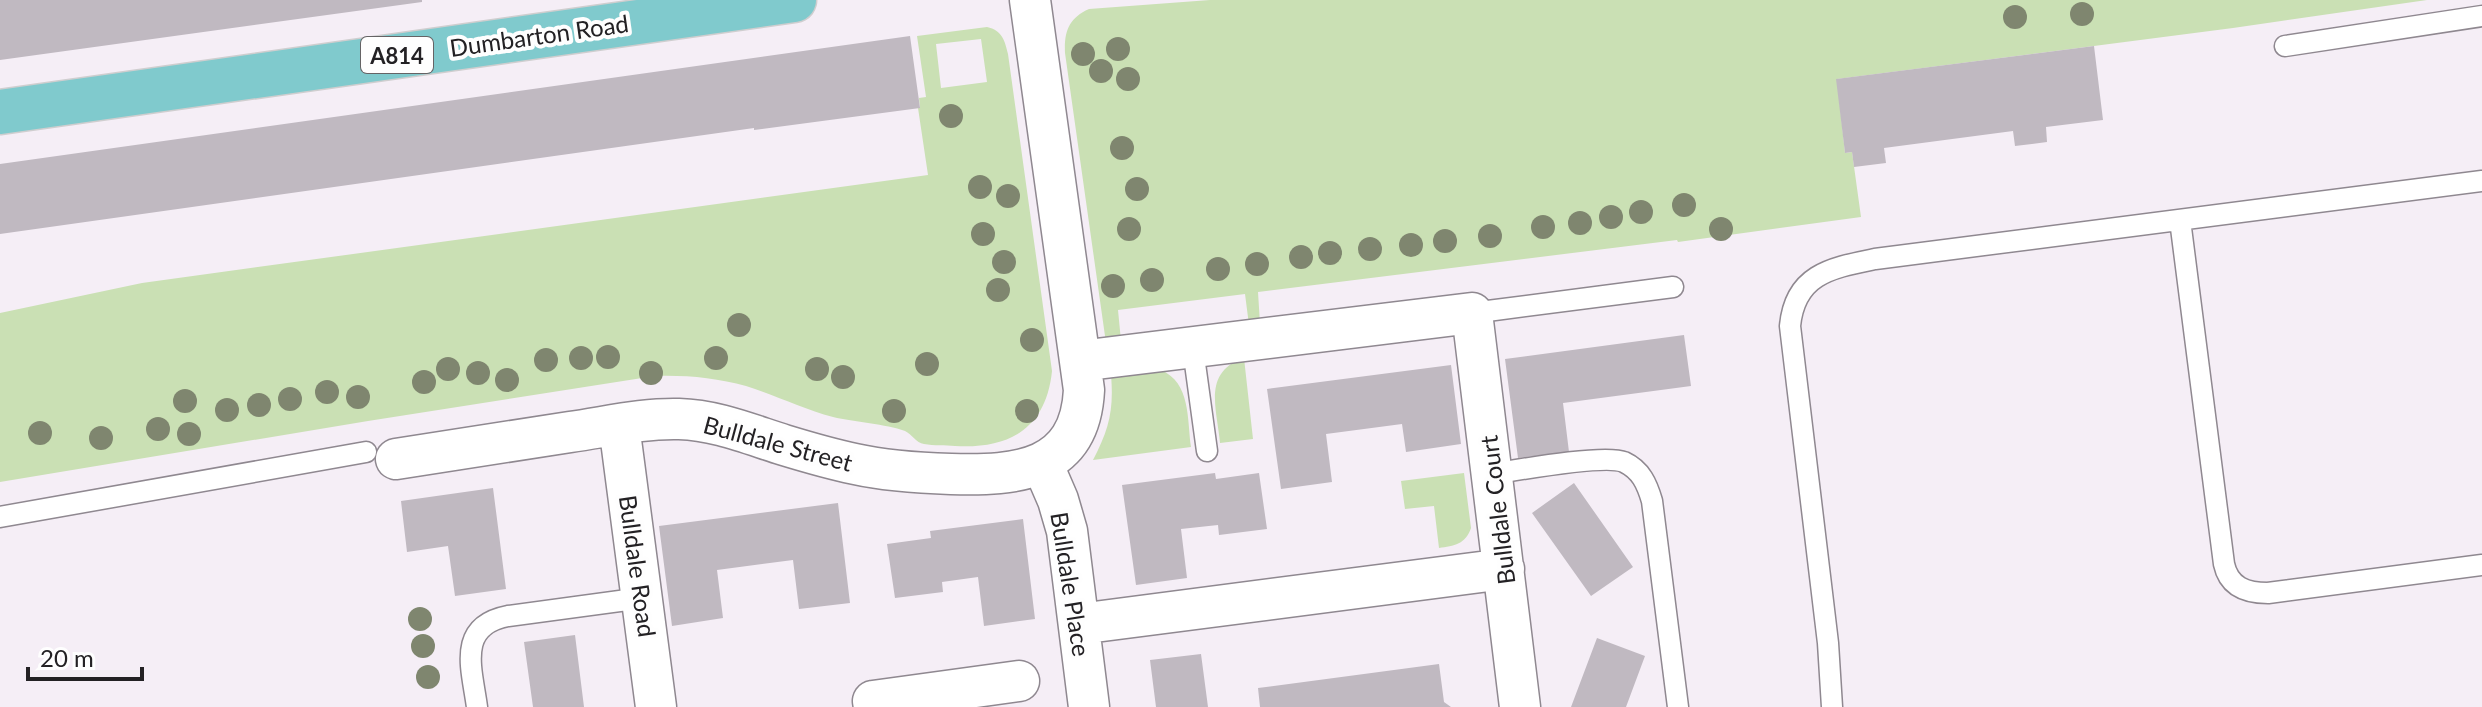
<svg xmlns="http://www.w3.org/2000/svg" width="2482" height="707" font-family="Lato,sans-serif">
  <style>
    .green { fill: #cae0b4; fill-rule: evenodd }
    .building { fill: #c0b9c1 }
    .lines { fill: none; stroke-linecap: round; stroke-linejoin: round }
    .lane-casing { stroke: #8f8890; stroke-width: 23 }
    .street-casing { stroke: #8f8890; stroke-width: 43 }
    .primary-casing { stroke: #cfcecf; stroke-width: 47 }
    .lane { stroke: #fff; stroke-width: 20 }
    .street { stroke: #fff; stroke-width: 40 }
    .primary { stroke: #80cacd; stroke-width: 44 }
    .tree { fill: #7f866f }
    .labels { text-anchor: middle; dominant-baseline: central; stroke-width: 8; stroke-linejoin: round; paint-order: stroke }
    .shield { fill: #fefefe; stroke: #656365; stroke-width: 2 }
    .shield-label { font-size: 22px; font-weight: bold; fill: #232124 }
    .street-label { font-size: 24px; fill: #232124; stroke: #fefefe }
  </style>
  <rect width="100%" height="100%" fill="#f5eef6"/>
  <path class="green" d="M1210,0H2427L2233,28L1837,79L1845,153L1852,152L1861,217L1678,242L1677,240L1258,292L1260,324L1249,325L1245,294L1118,310L1121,341L1106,343L1065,53C1064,31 1069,18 1089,9Z
    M987,27C1002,30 1005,41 1008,54L1052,371C1046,429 1009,449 955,446C945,445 934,446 924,444C916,443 912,434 905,431C886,424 854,422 833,417C803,409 775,395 746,386C717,378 686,375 655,376L368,421L0,482V313L142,283L928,175L918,108L920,107L919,98L926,97L917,36ZM981,39L987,82L941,88L936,44Z
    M1244,358L1253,439L1220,443C1217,409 1202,372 1244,358Z
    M1161,370C1191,383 1187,419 1191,447L1093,460C1109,429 1114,410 1111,375Z
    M1464,473L1471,528C1466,544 1454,546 1439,548L1434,506L1405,509L1401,481Z"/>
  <path class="building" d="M0,0H422V2L0,60Z
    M910,36L920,108L754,130V128L0,234V164Z
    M2094,46L2103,120L2046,127L2047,142L2015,146L2013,131L1884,148L1886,163L1854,167L1852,152L1845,153L1836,79Z
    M1684,335L1691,386L1563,403L1569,452L1518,458L1505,359Z
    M1451,365L1461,444L1406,452L1402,424L1326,434L1332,482L1281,489L1267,389Z
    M1215,473L1216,479L1259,473L1267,529L1219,535L1218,525L1181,529L1187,578L1136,585L1122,485Z
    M1574,483L1633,567L1591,596L1532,513Z
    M493,488L506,589L455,596L448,546L407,552L401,501Z
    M838,503L850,603L799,609L793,560L717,570L723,618L672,626L659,526Z
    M1023,519L1035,619L984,626L978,577L942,582L943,592L895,598L887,544L931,538L930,531Z
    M575,635L584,707H533L524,642Z
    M1597,638L1645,656L1626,707H1571Z
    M1201,654L1208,707H1156L1150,660Z
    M1439,664L1444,702L1451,707H1260L1258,688Z"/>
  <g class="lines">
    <g class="lane-casing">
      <path id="lane" d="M2285,46L2482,16
        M2180,220L2224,564C2229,587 2246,593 2268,593L2482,565
        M1472,313L1673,287
        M1193,349L1207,451
        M1492,474C1517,470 1605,454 1624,462C1641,470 1647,484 1652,501L1678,707
        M0,517L366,452
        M477,707C472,669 456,626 508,616L642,598
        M1832,707L1828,643L1790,326C1795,274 1831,268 1875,259L2482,181"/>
    </g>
    <g class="street-casing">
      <path id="street" d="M1080,361L1472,313L1520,707
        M619,425L656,707
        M396,459C454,450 512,441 570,432C606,427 643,418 679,419C716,420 749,434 784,445C807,452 831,459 855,464C886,471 919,473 951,474C1017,476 1080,471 1084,390L1030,0
        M1042,463L1058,500L1067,531L1089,707
        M1079,624L1504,569
        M874,707L873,701L1019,681"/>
    </g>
    <g class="primary-casing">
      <path id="primary" d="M0,112L794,0"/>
    </g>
    <use href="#lane" class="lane"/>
    <use href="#street" class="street"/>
    <use href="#primary" class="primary"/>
  </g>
  <g class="tree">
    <circle cx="2082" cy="14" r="12"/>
    <circle cx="2015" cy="17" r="12"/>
    <circle cx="1118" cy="49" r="12"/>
    <circle cx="1083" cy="54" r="12"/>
    <circle cx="1101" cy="71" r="12"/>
    <circle cx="1128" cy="79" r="12"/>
    <circle cx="951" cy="116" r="12"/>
    <circle cx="1122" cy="148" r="12"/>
    <circle cx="980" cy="187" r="12"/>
    <circle cx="1137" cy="189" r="12"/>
    <circle cx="1008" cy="196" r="12"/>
    <circle cx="1684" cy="205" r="12"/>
    <circle cx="1641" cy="212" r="12"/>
    <circle cx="1611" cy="217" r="12"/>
    <circle cx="1580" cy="223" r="12"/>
    <circle cx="1543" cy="227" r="12"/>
    <circle cx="1129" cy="229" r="12"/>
    <circle cx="1721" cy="229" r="12"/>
    <circle cx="983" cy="234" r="12"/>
    <circle cx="1490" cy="236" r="12"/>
    <circle cx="1445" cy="241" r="12"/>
    <circle cx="1411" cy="245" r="12"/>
    <circle cx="1370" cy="249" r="12"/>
    <circle cx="1330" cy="253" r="12"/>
    <circle cx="1301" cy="257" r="12"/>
    <circle cx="1004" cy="262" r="12"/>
    <circle cx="1257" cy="264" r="12"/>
    <circle cx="1218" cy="269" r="12"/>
    <circle cx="1152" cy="280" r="12"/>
    <circle cx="1113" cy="286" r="12"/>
    <circle cx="998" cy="290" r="12"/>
    <circle cx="739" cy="325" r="12"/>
    <circle cx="1032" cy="340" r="12"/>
    <circle cx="608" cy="357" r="12"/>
    <circle cx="581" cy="358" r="12"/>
    <circle cx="716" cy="358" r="12"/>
    <circle cx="546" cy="360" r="12"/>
    <circle cx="927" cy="364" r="12"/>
    <circle cx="448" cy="369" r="12"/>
    <circle cx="817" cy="369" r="12"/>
    <circle cx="478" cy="373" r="12"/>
    <circle cx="651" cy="373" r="12"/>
    <circle cx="843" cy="377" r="12"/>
    <circle cx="507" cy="380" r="12"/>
    <circle cx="424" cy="382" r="12"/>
    <circle cx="327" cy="392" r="12"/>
    <circle cx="358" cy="397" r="12"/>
    <circle cx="290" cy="399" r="12"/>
    <circle cx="185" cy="401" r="12"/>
    <circle cx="259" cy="405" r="12"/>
    <circle cx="227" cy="410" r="12"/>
    <circle cx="894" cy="411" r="12"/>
    <circle cx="1027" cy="411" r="12"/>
    <circle cx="158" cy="429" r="12"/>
    <circle cx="40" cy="433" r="12"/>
    <circle cx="189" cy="434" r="12"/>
    <circle cx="101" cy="438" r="12"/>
    <circle cx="420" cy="619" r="12"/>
    <circle cx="423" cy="646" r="12"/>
    <circle cx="428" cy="677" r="12"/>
  </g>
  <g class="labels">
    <rect class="shield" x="361" y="37" width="72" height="36" rx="6"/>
    <g class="shield-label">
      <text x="397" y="55">A814</text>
    </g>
    <g class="street-label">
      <text transform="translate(539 35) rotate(-8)">Dumbarton Road</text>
      <text transform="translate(778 443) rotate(15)">Bulldale Street</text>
      <text transform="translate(1497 510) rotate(-97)">Bulldale Court</text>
      <text transform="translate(638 566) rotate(82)">Bulldale Road</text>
      <text transform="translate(1071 584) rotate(81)">Bulldale Place</text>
    </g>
  </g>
  <path d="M28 667v12h114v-12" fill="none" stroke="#232124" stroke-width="4"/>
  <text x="40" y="667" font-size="24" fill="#232124" stroke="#fefefe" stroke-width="6" paint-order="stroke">20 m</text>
</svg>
